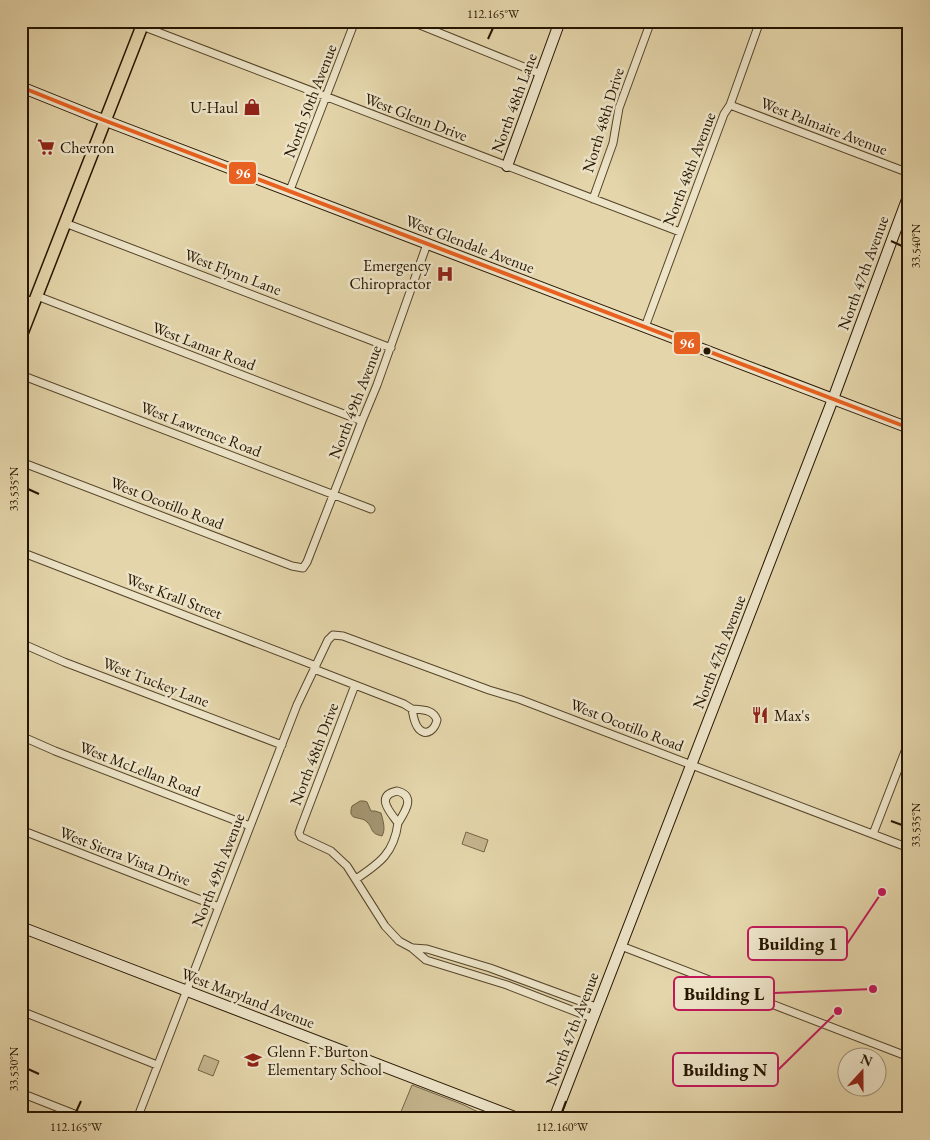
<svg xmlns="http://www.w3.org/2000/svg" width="930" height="1140" font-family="'EB Garamond',serif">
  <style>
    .green { fill: #c4b48d; stroke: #746446 }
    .water { fill: #a39470; stroke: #716143 }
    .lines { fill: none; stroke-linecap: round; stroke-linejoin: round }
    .street-casing { stroke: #55452a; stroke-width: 9 }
    .secondary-casing { stroke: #251500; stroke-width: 12 }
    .primary-casing { stroke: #251500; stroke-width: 14 }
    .street { stroke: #ede4c8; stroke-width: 7 }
    .secondary { stroke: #ede4c8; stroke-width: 10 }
    .primary { stroke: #e4d5aa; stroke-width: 11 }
    .bus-1-casing { stroke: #ede4c8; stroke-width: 8 }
    .bus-1 { stroke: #e86120; stroke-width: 4 }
    .ticks { fill: none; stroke: #251500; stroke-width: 2 }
    .bus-dot { fill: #251500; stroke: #ede4c8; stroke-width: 2 }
    .labels { text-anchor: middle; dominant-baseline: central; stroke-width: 5; stroke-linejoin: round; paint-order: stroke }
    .street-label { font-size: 16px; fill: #251500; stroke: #ede4c8 }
    .poi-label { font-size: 16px; fill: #251500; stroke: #ede4c8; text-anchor: start }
    .leader { fill: none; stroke: #c2185b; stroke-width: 2 }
    .callout-dot { fill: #c2185b; stroke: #ede4c8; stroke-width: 2 }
    .callout { fill: #ede4c8; stroke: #c2185b; stroke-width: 2 }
    .callout-label { font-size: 18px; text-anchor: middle; font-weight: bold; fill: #251500 }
    .line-badge { stroke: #ede4c8; stroke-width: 2 }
    .badge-label { font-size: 14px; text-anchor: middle; font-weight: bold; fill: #fff }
    .neatline { fill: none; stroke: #251500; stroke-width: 2 }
    .ticks-label { font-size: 12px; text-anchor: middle; fill: #251500 }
  </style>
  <rect width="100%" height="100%" fill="#e4d5aa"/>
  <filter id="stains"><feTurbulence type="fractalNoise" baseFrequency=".004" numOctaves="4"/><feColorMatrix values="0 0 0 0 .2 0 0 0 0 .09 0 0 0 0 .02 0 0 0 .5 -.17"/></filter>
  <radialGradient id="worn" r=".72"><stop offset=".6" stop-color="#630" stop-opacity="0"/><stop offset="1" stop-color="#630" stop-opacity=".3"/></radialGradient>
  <path class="green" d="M466,832L488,840L484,852L462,844Z
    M204,1055L219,1061L213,1076L198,1070Z
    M412,1085L464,1105L474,1110L495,1119H398Z"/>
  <path class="water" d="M360,801H364L367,802L371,811H375L381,813C383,821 386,829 382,836C369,833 374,829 367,822C360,815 347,822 352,806Z"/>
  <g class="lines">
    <g class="street-casing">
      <path id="street" d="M410,21L541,74
        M142,26L680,232
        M730,105L909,173
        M290,190L355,21
        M593,199L613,143L619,108L651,21
        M65,223L391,348
        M37,296L362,421
        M21,297L34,303
        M645,327L724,114L730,105L760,21
        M21,375L371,509
        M21,462L292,566L303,568L307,562L362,421L377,385L427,244
        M21,552L316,666
        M21,643L64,662L282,745
        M314,669L404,704L412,709
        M355,685L301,827L299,833L301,837L331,851L347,866L385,926L399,941L412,948L426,960L507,985L592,1018
        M412,709C422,710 433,709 437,720C435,729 427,737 419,729C414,724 413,714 412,709Z
        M21,736L55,751L250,826
        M397,791C417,796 404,813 398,823C391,813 374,796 397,791Z
        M21,830L219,907
        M873,834L909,741
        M356,879C380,863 394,853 398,823
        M621,946L909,1057
        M413,948L427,949L490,968L596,1007
        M21,1011L157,1065
        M21,1093L87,1119
        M137,1119L297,705L328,640L333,635L343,636L489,690L519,699L909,848"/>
    </g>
    <g class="secondary-casing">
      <path id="secondary" d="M21,87L93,116L909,428
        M507,166L560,21
        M21,927L520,1119
        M554,1119L833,399L909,194"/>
    </g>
    <g class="primary-casing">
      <path id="primary" d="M21,336L144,21"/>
    </g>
    <use href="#street" class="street"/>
    <use href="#secondary" class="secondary"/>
    <use href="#primary" class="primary"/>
    <g class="bus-1-casing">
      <path id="bus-1" d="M21,87L93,116L909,428"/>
    </g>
    <use href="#bus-1" class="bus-1"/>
  </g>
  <path class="ticks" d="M488,39L493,28M891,241L902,246M28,489L39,494M891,821L902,825M28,1069L39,1074M76,1112L81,1101M562,1112L566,1101"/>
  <defs>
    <g id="shop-bare" transform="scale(1.35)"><path d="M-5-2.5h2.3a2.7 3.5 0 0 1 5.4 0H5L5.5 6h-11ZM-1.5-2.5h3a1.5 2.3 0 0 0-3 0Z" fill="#8f2418" stroke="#ede4c8" stroke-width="2.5" paint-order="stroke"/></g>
    <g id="supermarket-bare" transform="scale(1.35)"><path d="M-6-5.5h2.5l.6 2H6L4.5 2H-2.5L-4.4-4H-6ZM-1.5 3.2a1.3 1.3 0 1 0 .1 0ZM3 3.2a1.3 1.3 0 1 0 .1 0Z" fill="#8f2418" stroke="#ede4c8" stroke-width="2.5" paint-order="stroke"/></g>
    <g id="hospital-bare" transform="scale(1.35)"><path d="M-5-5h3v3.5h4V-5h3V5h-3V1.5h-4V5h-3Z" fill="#8f2418" stroke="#ede4c8" stroke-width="2.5" paint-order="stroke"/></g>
    <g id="restaurant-bare" transform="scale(1.35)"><path d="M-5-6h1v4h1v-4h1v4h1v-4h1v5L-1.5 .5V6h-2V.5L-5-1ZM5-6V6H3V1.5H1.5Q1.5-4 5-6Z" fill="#8f2418" stroke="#ede4c8" stroke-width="2.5" paint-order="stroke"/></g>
    <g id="school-bare" transform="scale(1.35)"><path d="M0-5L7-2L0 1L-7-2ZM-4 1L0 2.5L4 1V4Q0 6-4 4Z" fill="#8f2418" stroke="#ede4c8" stroke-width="2.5" paint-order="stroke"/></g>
  </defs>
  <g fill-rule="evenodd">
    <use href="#shop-bare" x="252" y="107"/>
    <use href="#supermarket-bare" x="46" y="147"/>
    <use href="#hospital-bare" x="445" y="274"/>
    <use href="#restaurant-bare" x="760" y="715"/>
    <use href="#school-bare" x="253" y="1060"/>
  </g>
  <circle class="bus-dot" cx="707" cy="351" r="4.5"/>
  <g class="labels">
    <g class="street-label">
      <text transform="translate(310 101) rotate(-69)">North 50th Avenue</text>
      <text transform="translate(514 103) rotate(-70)">North 48th Lane</text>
      <text transform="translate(416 117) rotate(21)">West Glenn Drive</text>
      <text transform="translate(603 120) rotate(-73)">North 48th Drive</text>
      <text transform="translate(824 126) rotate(21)">West Palmaire Avenue</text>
      <text transform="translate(689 169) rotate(-69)">North 48th Avenue</text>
      <text transform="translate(470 244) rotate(21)">West Glendale Avenue</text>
      <text transform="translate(233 272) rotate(21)">West Flynn Lane</text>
      <text transform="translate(863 273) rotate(-70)">North 47th Avenue</text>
      <text transform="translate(204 346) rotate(21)">West Lamar Road</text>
      <text transform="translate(355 402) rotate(-69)">North 49th Avenue</text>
      <text transform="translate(201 429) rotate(21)">West Lawrence Road</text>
      <text transform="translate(167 503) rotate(21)">West Ocotillo Road</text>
      <text transform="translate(174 596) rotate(21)">West Krall Street</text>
      <text transform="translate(719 652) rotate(-69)">North 47th Avenue</text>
      <text transform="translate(156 682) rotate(21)">West Tuckey Lane</text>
      <text transform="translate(627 725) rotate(21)">West Ocotillo Road</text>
      <text transform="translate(314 754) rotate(-69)">North 48th Drive</text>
      <text transform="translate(140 769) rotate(21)">West McLellan Road</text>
      <text transform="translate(125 856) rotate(21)">West Sierra Vista Drive</text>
      <text transform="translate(218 870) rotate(-69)">North 49th Avenue</text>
      <text transform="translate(248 998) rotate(21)">West Maryland Avenue</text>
      <text transform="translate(572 1029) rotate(-69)">North 47th Avenue</text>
    </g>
    <g class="poi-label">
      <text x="238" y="107" text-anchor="end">U-Haul</text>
      <text x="60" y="147">Chevron</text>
      <text x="431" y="265" text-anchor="end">Emergency<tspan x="431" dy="18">Chiropractor</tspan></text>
      <text x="774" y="715">Max's</text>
      <text x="267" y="1051">Glenn F. Burton<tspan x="267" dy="18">Elementary School</tspan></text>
    </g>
  </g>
  <path class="leader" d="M882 892L847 944M873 989L774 993M838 1011L778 1070"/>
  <g class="callout-dot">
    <circle cx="882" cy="892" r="5"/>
    <circle cx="873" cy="989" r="5"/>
    <circle cx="838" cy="1011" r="5"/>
  </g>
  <g class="callout">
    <rect x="748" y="927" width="99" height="33" rx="5"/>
    <rect x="674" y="977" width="100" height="33" rx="5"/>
    <rect x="673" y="1053" width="105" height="33" rx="5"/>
  </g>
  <g class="callout-label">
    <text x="798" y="950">Building 1</text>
    <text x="724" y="1000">Building L</text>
    <text x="725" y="1076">Building N</text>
  </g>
  <g class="line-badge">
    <rect x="228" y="161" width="29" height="24" rx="5" fill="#e86120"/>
    <rect x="673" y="331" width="28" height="24" rx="5" fill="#e86120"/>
  </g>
  <g class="badge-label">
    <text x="243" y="178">96</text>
    <text x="687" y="348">96</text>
  </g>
  <rect width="930" height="1140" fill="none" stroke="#e4d5aa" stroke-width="55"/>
  <g transform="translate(862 1072) rotate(21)"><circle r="24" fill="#ede4c8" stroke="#9d9178"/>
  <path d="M0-4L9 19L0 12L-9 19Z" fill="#8f2418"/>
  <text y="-8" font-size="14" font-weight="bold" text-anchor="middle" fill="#251500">N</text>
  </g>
  <rect x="28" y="28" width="874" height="1084" class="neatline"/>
  <g class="ticks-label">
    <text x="493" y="18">112.165°W</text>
    <text transform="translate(916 246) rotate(-90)" y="4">33.540°N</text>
    <text transform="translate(14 489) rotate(-90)" y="4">33.535°N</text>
    <text transform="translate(916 825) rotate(-90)" y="4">33.535°N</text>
    <text transform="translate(14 1069) rotate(-90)" y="4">33.530°N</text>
    <text x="76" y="1131">112.165°W</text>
    <text x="562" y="1131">112.160°W</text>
  </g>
  <rect width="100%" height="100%" filter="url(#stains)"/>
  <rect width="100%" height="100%" fill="url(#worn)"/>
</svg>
